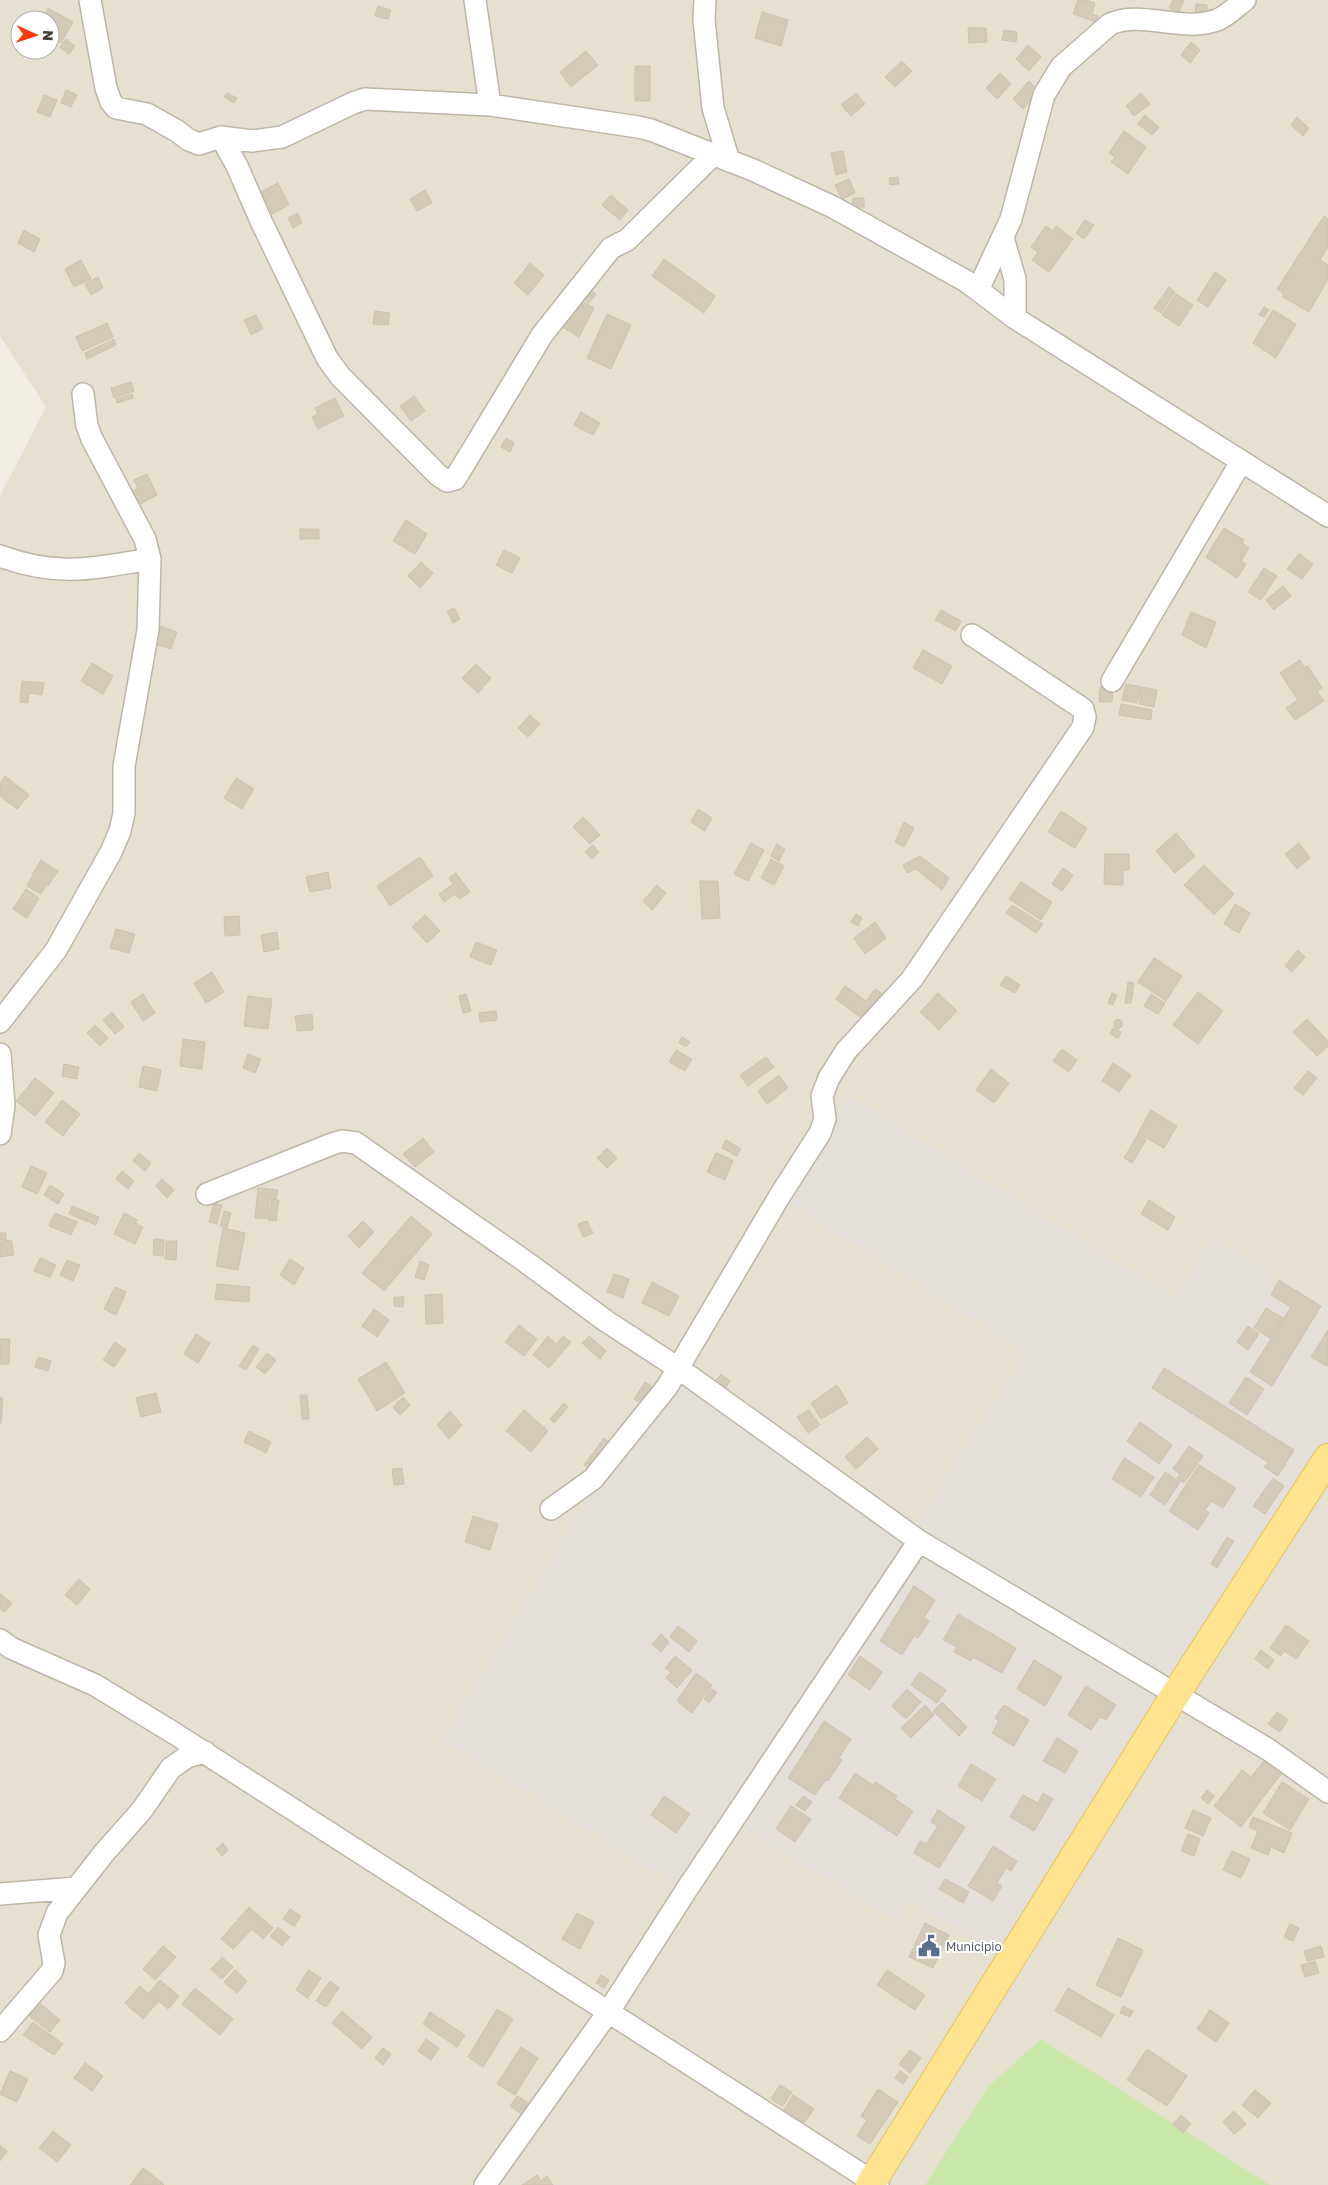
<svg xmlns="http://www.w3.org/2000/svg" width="1328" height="2185" font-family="'Golos Text',sans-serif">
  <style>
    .residential { fill: #e6e0d1; fill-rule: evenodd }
    .industrial { fill: #e4dfd8 }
    .green { fill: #cae8aa }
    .building { fill: #d4cab8; stroke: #cfc2ab }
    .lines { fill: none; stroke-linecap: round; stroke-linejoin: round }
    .minor-casing { stroke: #bdb6a6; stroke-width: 24 }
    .major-casing { stroke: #e6c15d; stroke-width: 30 }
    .minor { stroke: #fff; stroke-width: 21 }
    .major { stroke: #ffe38f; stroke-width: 28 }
    .labels { text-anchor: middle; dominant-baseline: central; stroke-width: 4; stroke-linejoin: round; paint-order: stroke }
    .service-label { font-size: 12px; fill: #4e5e75; stroke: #fff; text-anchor: start }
  </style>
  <rect width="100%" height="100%" fill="#f2eee3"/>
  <path class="residential" d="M0,0H1328V1309L1213,1236L1174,1298L850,1096L783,1199L1025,1352L912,1531L725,1818L897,1921L910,1900L1314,1460L1328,1437V2185H0V496L46,407L0,336ZM20,20H50V50H20Z"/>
  <path class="industrial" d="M850,1096L1174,1297L1213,1236L1328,1309V1437L999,1954L910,1900L897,1921L725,1818L678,1887L442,1740L597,1482L671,1387L690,1381L913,1530L1025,1352L783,1199L821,1133Z"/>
  <path class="green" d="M1041,2039L1270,2185H925L989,2086Z"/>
  <path class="building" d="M1078,0H1086L1095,3L1092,14L1098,16L1096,22L1073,14Z
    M1173,0H1184L1179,12L1169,8Z
    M1196,4L1207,5V16L1195,15Z
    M378,6L391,10L388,19L375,16Z
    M48,8L73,22L61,43L50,37V20H42Z
    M762,12L788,20L781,46L755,38Z
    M968,28H986L987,42L969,43Z
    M1004,30L1017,32L1016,42L1002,40Z
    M66,39L75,46L69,54L60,47Z
    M1191,42L1200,50L1190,63L1181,55Z
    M1028,45L1041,57L1029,71L1016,59Z
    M586,51L598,65L571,87L560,72Z
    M902,61L912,71L895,87L885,77Z
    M635,66H650V101H635Z
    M1000,73L1011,84L997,99L986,88Z
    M1029,81L1039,91L1023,109L1013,99Z
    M66,90L77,95L71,107L61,103Z
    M227,93L237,98L234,103L224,97Z
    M856,93L865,104L851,116L841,105Z
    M1141,93L1150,104L1134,116L1126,106Z
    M44,95L57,100L50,117L37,112Z
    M1145,115L1159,127L1152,135L1138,124Z
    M1297,117L1309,128L1303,136L1291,125Z
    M1124,131L1146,147L1128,174L1111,162L1115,157L1109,153Z
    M843,151L847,172L836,175L831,153Z
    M898,177L899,184L890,185L889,178Z
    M849,179L855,193L842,199L835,185Z
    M278,183L289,205L272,214L261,192Z
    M425,190L432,203L417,211L410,199Z
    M611,195L628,210L620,220L602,205Z
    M853,198H864V207H852Z
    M298,213L302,223L293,228L288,218Z
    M1324,216L1328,219V247L1320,260L1328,265V279L1309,312L1283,297V293L1277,289Z
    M1085,220L1094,225L1084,239L1076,233Z
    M1046,226L1053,231L1056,226L1073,239L1049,272L1032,260L1038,252L1031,247Z
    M24,230L40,239L34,252L18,243Z
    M664,259L715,296L704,313L652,276Z
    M81,260L91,279L74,287L65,269Z
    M530,263L544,275L528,295L514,283Z
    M1215,272L1226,280L1208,307L1197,300Z
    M98,277L103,288L91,295L85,284Z
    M588,287L596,294L589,303L581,296Z
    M1169,287L1175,292L1161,313L1154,308Z
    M1176,294L1193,305L1179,326L1162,315Z
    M578,299L594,308L579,337L564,328Z
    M1264,307L1269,310L1264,317L1259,315Z
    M1273,310L1296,324L1276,358L1253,343Z
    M375,311L390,313L388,325L373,324Z
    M607,314L631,325L611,369L587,358Z
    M256,315L263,329L251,335L244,320Z
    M107,323L113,337L82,351L76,337Z
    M114,339L116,345L87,359L85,353Z
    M131,382L134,391L114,398L111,388Z
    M132,394L133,398L117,403L116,399Z
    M414,396L425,411L411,421L400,406Z
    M335,398L344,416L318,429L312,417L318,414L315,408Z
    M581,412L600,423L593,435L574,425Z
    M506,438L514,443L510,452L501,447Z
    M147,474L157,495L138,505L131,492L138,488L134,480Z
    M406,520L427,534L415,554L393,541Z
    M1224,528L1244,540L1242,543L1249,548L1241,561L1246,564L1237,578L1206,557Z
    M300,529H319V539H300Z
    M504,550L520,558L512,573L496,565Z
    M1299,554L1313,564L1302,579L1287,569Z
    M421,562L433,573L420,588L408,576Z
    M1264,568L1277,576L1261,600L1248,592Z
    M1283,586L1291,596L1274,610L1266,600Z
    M454,608L460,619L453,623L447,611Z
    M941,610L961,621L956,631L935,620Z
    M1191,612L1216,622L1206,648L1182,635Z
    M161,626L177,632L171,649L155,644Z
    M923,650L952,666L942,684L913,668Z
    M1300,660L1304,668L1308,666L1322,688L1317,691L1324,701L1295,720L1286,708L1298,700L1280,673Z
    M92,663L113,676L103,694L81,681Z
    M476,664L491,678L478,693L462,678Z
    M22,681L44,683L42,695L29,693L28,703L20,702Z
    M1126,684L1141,687L1137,703L1122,700Z
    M1100,687L1113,688L1112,702H1099Z
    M1142,687L1157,690L1154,707L1139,704Z
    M1121,704L1152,710L1151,720L1119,715Z
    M530,715L540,724L528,737L518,728Z
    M5,776L29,795L17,809L0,796V783Z
    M236,778L254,789L242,809L224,798Z
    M698,809L712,818L705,831L691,822Z
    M1061,811L1087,828L1075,848L1048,832Z
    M583,817L600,835L590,844L573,827Z
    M904,822L914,828L904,847L895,842Z
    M1176,833L1195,856L1175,873L1156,851Z
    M751,843L764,850L748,881L734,874Z
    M1299,843L1310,858L1297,869L1285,854Z
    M777,844L785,849L779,861L771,856Z
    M593,845L599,852L592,859L585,852Z
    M1105,854H1129V870H1123V885L1104,884Z
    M920,856L949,878L942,890L916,869L907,873L903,865Z
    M420,857L433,876L390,906L377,886Z
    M771,859L784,866L774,885L761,878Z
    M41,860L58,871L48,886L32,875Z
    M1204,865L1234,894L1214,915L1184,885Z
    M1063,868L1073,875L1062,891L1052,884Z
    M328,872L331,888L310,892L306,877Z
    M456,873L470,892L459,899L455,894L444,902L439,894L453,884L449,878Z
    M32,877L46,886L41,894L27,886Z
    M700,881H718L720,918L702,919Z
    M1021,882L1052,902L1041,920L1009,899Z
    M657,885L666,893L652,910L643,901Z
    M26,889L39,898L27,918L13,909Z
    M1235,904L1250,913L1239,933L1224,924Z
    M1012,905L1043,924L1036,933L1006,913Z
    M856,914L862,918L858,926L851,922Z
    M425,915L440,931L427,943L412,927Z
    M239,916L240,935L225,936L224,917Z
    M875,922L886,938L865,954L854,938Z
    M116,929L135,934L129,953L110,948Z
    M277,932L279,949L264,952L261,935Z
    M476,942L497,950L491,965L470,957Z
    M1298,950L1305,957L1292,972L1285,966Z
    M1154,958L1182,976L1166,1001L1138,982Z
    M212,972L224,992L206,1003L194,983Z
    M1006,976L1020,985L1015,993L1000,985Z
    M1128,982L1134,983L1131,1003H1125Z
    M845,986L866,1001L875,989L884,995L865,1021L836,999Z
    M1198,992L1223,1011L1198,1044L1173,1025Z
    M938,993L957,1011L939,1030L920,1012Z
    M1112,993L1117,995L1113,1005L1108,1003Z
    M143,994L155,1013L143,1021L131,1002Z
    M466,994L471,1011L463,1013L459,996Z
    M1151,994L1165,1003L1158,1014L1144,1006Z
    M248,996L272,999L268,1029L244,1026Z
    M496,1011L497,1020L480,1022L479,1013Z
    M112,1012L124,1027L115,1034L103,1020Z
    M312,1014L313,1030L297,1031L295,1016Z
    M1307,1019L1328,1041V1046L1317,1056L1293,1032Z
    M1113.5 1024a4.5 4.5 0 1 1 9 0a4.5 4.5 0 1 1-9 0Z
    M95,1025L108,1038L100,1046L87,1033Z
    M1113,1028L1121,1032L1118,1038L1110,1034Z
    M682,1037L690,1042L686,1047L679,1043Z
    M183,1039L205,1042L202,1069L180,1066Z
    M1062,1049L1077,1060L1069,1072L1053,1061Z
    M676,1050L692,1059L685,1071L669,1062Z
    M248,1054L261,1059L255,1073L243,1068Z
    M766,1057L774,1067L748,1086L740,1075Z
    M1113,1063L1131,1075L1119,1092L1102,1081Z
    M64,1064L79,1067L77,1079L62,1076Z
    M143,1066L161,1070L157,1091L139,1087Z
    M991,1069L1009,1083L994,1103L976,1090Z
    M1308,1071L1317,1078L1303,1095L1294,1088Z
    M779,1075L788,1088L767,1104L758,1091Z
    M35,1078L54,1093L35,1116L16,1101Z
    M62,1100L80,1114L63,1136L45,1122Z
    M1151,1110L1177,1126L1164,1148L1138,1133Z
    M1138,1134L1146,1140L1132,1163L1124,1158Z
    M423,1138L434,1152L415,1167L403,1154Z
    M726,1140L741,1149L737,1156L722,1148Z
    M607,1148L617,1158L607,1168L597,1158Z
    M139,1153L151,1163L145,1171L133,1161Z
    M716,1153L733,1160L725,1180L707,1172Z
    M31,1166L47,1173L37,1194L22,1187Z
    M122,1171L134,1181L128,1189L116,1179Z
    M162,1179L174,1190L167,1198L156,1186Z
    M50,1185L64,1194L58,1204L44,1195Z
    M258,1188L278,1190L276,1199L269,1198L267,1218L265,1219L255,1218Z
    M271,1199L279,1200L276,1221L268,1220Z
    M1149,1200L1175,1217L1168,1230L1141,1214Z
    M214,1203L222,1205L217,1224L209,1222Z
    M72,1206L99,1217L96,1225L69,1214Z
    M224,1211L231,1213L227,1228L220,1226Z
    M55,1213L77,1222L71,1235L49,1226Z
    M124,1213L137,1220L135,1223L143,1227L135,1244L114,1234Z
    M411,1216L432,1234L384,1291L362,1273Z
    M363,1221L374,1232L359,1248L348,1236Z
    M587,1221L593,1233L583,1237L578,1224Z
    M223,1228L245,1233L238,1270L216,1266Z
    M0,1233H6V1240H0Z
    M154,1239L164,1240L163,1256L153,1255Z
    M11,1240L14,1255L0,1257V1242Z
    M166,1241H177L176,1260L165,1259Z
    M40,1258L56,1265L50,1277L34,1271Z
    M290,1259L304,1268L294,1285L280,1275Z
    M67,1260L80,1265L73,1281L60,1275Z
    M420,1261L429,1265L424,1280L415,1277Z
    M614,1274L629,1279L623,1298L607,1292Z
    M1279,1280L1321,1306L1272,1386L1250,1372L1291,1307L1271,1295Z
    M652,1282L679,1296L669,1316L642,1303Z
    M217,1284L250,1287L249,1302L215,1299Z
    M115,1287L126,1292L116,1315L104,1309Z
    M442,1294L443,1323L426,1324L425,1295Z
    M394,1297H404L403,1307L394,1306Z
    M1266,1308L1283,1318L1270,1338L1254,1328Z
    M374,1309L389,1320L377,1337L362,1326Z
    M519,1325L537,1339L524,1356L505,1342Z
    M1248,1326L1259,1334L1248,1350L1237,1342Z
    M1328,1330V1364L1327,1366L1311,1357Z
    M196,1334L210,1343L198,1363L184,1354Z
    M548,1336L556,1344L563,1336L571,1342L549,1368L533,1355Z
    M589,1336L606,1351L600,1359L582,1343Z
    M0,1339H10L9,1364H0Z
    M115,1342L126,1350L114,1367L103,1360Z
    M253,1345L259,1349L246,1370L239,1366Z
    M267,1353L276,1360L265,1374L256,1367Z
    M38,1357L51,1361L48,1371L35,1367Z
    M386,1362L405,1393L377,1411L358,1379Z
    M1164,1368L1294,1450L1278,1476L1264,1467L1268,1462L1152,1388Z
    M721,1374L730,1381L722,1392L713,1385Z
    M1246,1377L1264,1389L1247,1415L1229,1403Z
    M645,1382L658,1390L648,1401L643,1398L640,1403L634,1399Z
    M837,1385L848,1403L821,1419L811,1403Z
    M156,1393L161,1412L141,1417L136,1398Z
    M300,1395H307L309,1419H302Z
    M403,1397L410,1405L400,1415L393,1407Z
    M0,1398H3L1,1423H0Z
    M564,1403L568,1407L554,1423L550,1419Z
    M524,1410L548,1431L531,1452L506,1431Z
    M809,1410L820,1425L808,1433L797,1417Z
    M450,1411L462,1425L449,1439L437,1425Z
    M1140,1422L1172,1445L1159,1464L1127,1441Z
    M249,1431L271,1442L266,1453L244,1442Z
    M867,1437L878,1449L856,1469L845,1457Z
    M604,1438L609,1442L589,1469L584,1465Z
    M1189,1446L1203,1456L1184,1483L1177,1478L1180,1474L1173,1469Z
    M1124,1458L1154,1477L1141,1497L1112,1479Z
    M1199,1465L1236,1488L1223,1508L1211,1501L1205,1510L1209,1513L1198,1530L1169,1511Z
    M402,1468L404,1484L394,1485L392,1469Z
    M1165,1472L1180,1482L1165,1505L1150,1495Z
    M1273,1478L1284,1486L1265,1514L1253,1506Z
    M473,1516L498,1524L490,1550L465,1542Z
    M1227,1537L1234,1541L1217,1568L1211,1564Z
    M79,1579L90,1589L77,1605L65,1595Z
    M914,1586L935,1600L924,1618L929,1621L918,1638L914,1636L902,1655L880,1641Z
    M0,1594L12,1603L5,1612L0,1609Z
    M958,1614L1016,1648L1002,1673L973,1657L971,1661L954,1652L957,1647L943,1640Z
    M1286,1625L1309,1641L1296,1659L1284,1651L1281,1656L1270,1648Z
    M678,1626L697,1641L689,1652L670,1637Z
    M661,1634L669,1642L661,1652L652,1644Z
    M1261,1650L1274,1660L1268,1669L1255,1659Z
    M675,1656L692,1670L677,1688L666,1678L671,1672L665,1668Z
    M860,1656L882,1672L870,1690L848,1675Z
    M1034,1660L1062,1677L1045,1706L1017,1689Z
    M920,1672L946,1690L937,1703L911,1685Z
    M696,1673L712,1685L692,1713L677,1701Z
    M1086,1686L1116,1705L1106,1720L1100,1717L1091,1730L1068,1715Z
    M711,1689L717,1692L709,1703L704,1699Z
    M907,1689L921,1702L906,1719L892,1706Z
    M942,1702L967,1727L959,1736L933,1711Z
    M925,1705L934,1715L911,1738L901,1728Z
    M1004,1705L1029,1720L1014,1746L992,1733L999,1721L995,1718Z
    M1277,1712L1288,1720L1280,1732L1268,1724Z
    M824,1721L851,1739L839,1758L842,1760L828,1781L826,1779L815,1795L788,1778Z
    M1057,1738L1078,1751L1065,1773L1043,1761Z
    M1264,1761L1281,1774L1241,1827L1214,1806L1242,1770L1251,1777Z
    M971,1764L996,1779L982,1801L958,1786Z
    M855,1773L873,1785L875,1782L897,1796L895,1799L913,1811L897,1836L839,1798Z
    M1282,1782L1309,1799L1290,1830L1263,1813Z
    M1207,1790L1214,1796L1208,1804L1201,1798Z
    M1043,1793L1053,1799L1034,1831L1010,1817L1023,1795L1038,1803Z
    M664,1796L690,1814L676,1833L651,1815Z
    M803,1796L812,1802L805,1811L796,1805Z
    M791,1806L811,1819L795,1842L776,1829Z
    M938,1810L965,1827L939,1868L914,1853L920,1841L926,1844L938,1826L931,1822Z
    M1193,1810L1211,1818L1203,1836L1185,1828Z
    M1253,1817L1292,1833L1284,1853L1271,1847L1268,1855L1251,1848L1258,1831L1249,1827Z
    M1188,1834L1200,1839L1194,1856L1181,1851Z
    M223,1843L228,1850L222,1856L216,1849Z
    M993,1846L1017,1861L1011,1871L1006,1868L997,1883L1002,1886L993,1901L968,1886Z
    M1232,1851L1250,1859L1241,1878L1223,1870Z
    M945,1879L969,1892L963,1903L939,1889Z
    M249,1907L273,1928L263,1939L252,1929L233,1949L221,1939Z
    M290,1909L301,1916L294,1926L283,1919Z
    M577,1913L594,1922L580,1949L562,1939Z
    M925,1923L949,1935L933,1968L909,1957Z
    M1290,1924L1299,1928L1293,1941L1284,1937Z
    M278,1927L290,1937L282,1946L270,1936Z
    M1118,1938L1143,1950L1121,1997L1096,1985Z
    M163,1946L176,1957L155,1980L143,1969Z
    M1321,1946L1324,1957L1307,1961L1304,1951Z
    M222,1957L233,1967L222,1979L211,1969Z
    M1315,1961L1319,1973L1305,1977L1301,1965Z
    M235,1970L247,1981L237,1993L224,1982Z
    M308,1970L321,1978L308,1998L296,1990Z
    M887,1970L925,1995L915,2010L877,1985Z
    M601,1975L609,1980L604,1988L596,1983Z
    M160,1980L179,1996L168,2009L149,1993Z
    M330,1981L339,1988L326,2007L316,2001Z
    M140,1986L158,2002L143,2019L125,2003Z
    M195,1988L233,2019L220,2035L182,2004Z
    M1068,1988L1114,2015L1101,2037L1055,2011Z
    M38,2002L60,2020L50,2032L28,2015Z
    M1123,2006L1133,2011L1130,2017L1120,2013Z
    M497,2009L513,2019L483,2067L468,2057Z
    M1210,2010L1229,2023L1216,2042L1197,2029Z
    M342,2011L372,2037L362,2049L332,2023Z
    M430,2012L465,2035L457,2047L423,2024Z
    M33,2022L63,2044L54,2055L23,2035Z
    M426,2039L439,2048L431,2060L418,2051Z
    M521,2047L538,2058L515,2095L497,2084Z
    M383,2048L391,2054L383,2065L375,2058Z
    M1147,2049L1187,2076L1167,2106L1127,2080Z
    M910,2050L921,2058L910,2073L899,2064Z
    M85,2063L103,2076L92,2091L74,2078Z
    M10,2071L28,2079L17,2102L0,2094Z
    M900,2071L908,2077L903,2084L895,2078Z
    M780,2085L792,2092L783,2106L771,2099Z
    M878,2089L898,2102L870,2144L857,2136L867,2120L861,2116Z
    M1255,2090L1271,2103L1258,2118L1242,2105Z
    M793,2095L814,2109L804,2123L784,2110Z
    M517,2096L530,2104L523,2115L510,2106Z
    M1234,2111L1246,2124L1234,2134L1223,2122Z
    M1181,2115L1191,2124L1183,2133L1173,2124Z
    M53,2131L71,2145L57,2162L39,2148Z
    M0,2145L7,2151L0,2161Z
    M143,2168L164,2184L163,2185H130Z
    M537,2175L541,2181L547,2176L553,2185H522Z"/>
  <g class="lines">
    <g class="minor-casing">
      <path id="minor" d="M90,0L106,88L111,102L116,108L147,114L177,131L189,140L199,144L221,137L252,141L282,137L353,103L365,99L490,105L638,127L651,130L753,170L833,207L966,281L1015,318L1328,516
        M475,0L490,105
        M705,0L704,20L713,108L729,161
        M221,137L237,166L261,221L327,358L340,376L438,475L447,481L455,479L542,335L611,248L627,240L713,155
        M1003,238L1015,279V318
        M978,290L1011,219L1044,95L1061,67L1110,24C1142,10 1182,33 1217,20C1227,16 1237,6 1245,0
        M0,556C58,577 91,569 150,559
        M1112,681L1241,462
        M0,1022L56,950L111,852L120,831L124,813V766L148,630L150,559L145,539L92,439L87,426L83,394
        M0,1054L4,1105L0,1134
        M207,1194L332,1144L342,1141L356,1143L526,1262L606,1321L678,1368L919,1541L1269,1750L1328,1792
        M551,1509L593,1479L667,1387L779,1197L820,1133L825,1119L822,1096L829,1078L846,1051L912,979L1083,727L1085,717L1083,709L972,635
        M0,1640L11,1648L95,1685L177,1735L878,2185
        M0,1894L76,1888
        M0,2031L52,1971L54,1963L49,1935L57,1913L104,1853L142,1810L171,1768L187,1757L205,1752
        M485,2185L609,2011L687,1889L919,1541"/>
    </g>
    <g class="major-casing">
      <path id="major" d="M870,2185L1175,1695L1328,1458"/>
    </g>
    <use href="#minor" class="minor"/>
    <use href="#major" class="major"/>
  </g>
  <defs>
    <g id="civic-bare" transform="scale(1.725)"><path d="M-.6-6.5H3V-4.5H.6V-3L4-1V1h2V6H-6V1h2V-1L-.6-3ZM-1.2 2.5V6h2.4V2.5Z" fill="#5c6f8a" stroke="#fff" stroke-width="2.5" paint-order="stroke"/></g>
  </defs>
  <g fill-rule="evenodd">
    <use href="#civic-bare" x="929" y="1946"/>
  </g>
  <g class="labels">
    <g class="service-label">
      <text x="946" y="1946">Municipio</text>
    </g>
  </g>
  <g transform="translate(35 35) rotate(93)"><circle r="24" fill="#ffffff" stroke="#b4b2ad"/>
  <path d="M0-4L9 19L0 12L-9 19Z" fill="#fe390e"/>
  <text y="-8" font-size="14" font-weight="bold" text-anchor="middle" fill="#443e33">N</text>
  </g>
</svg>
